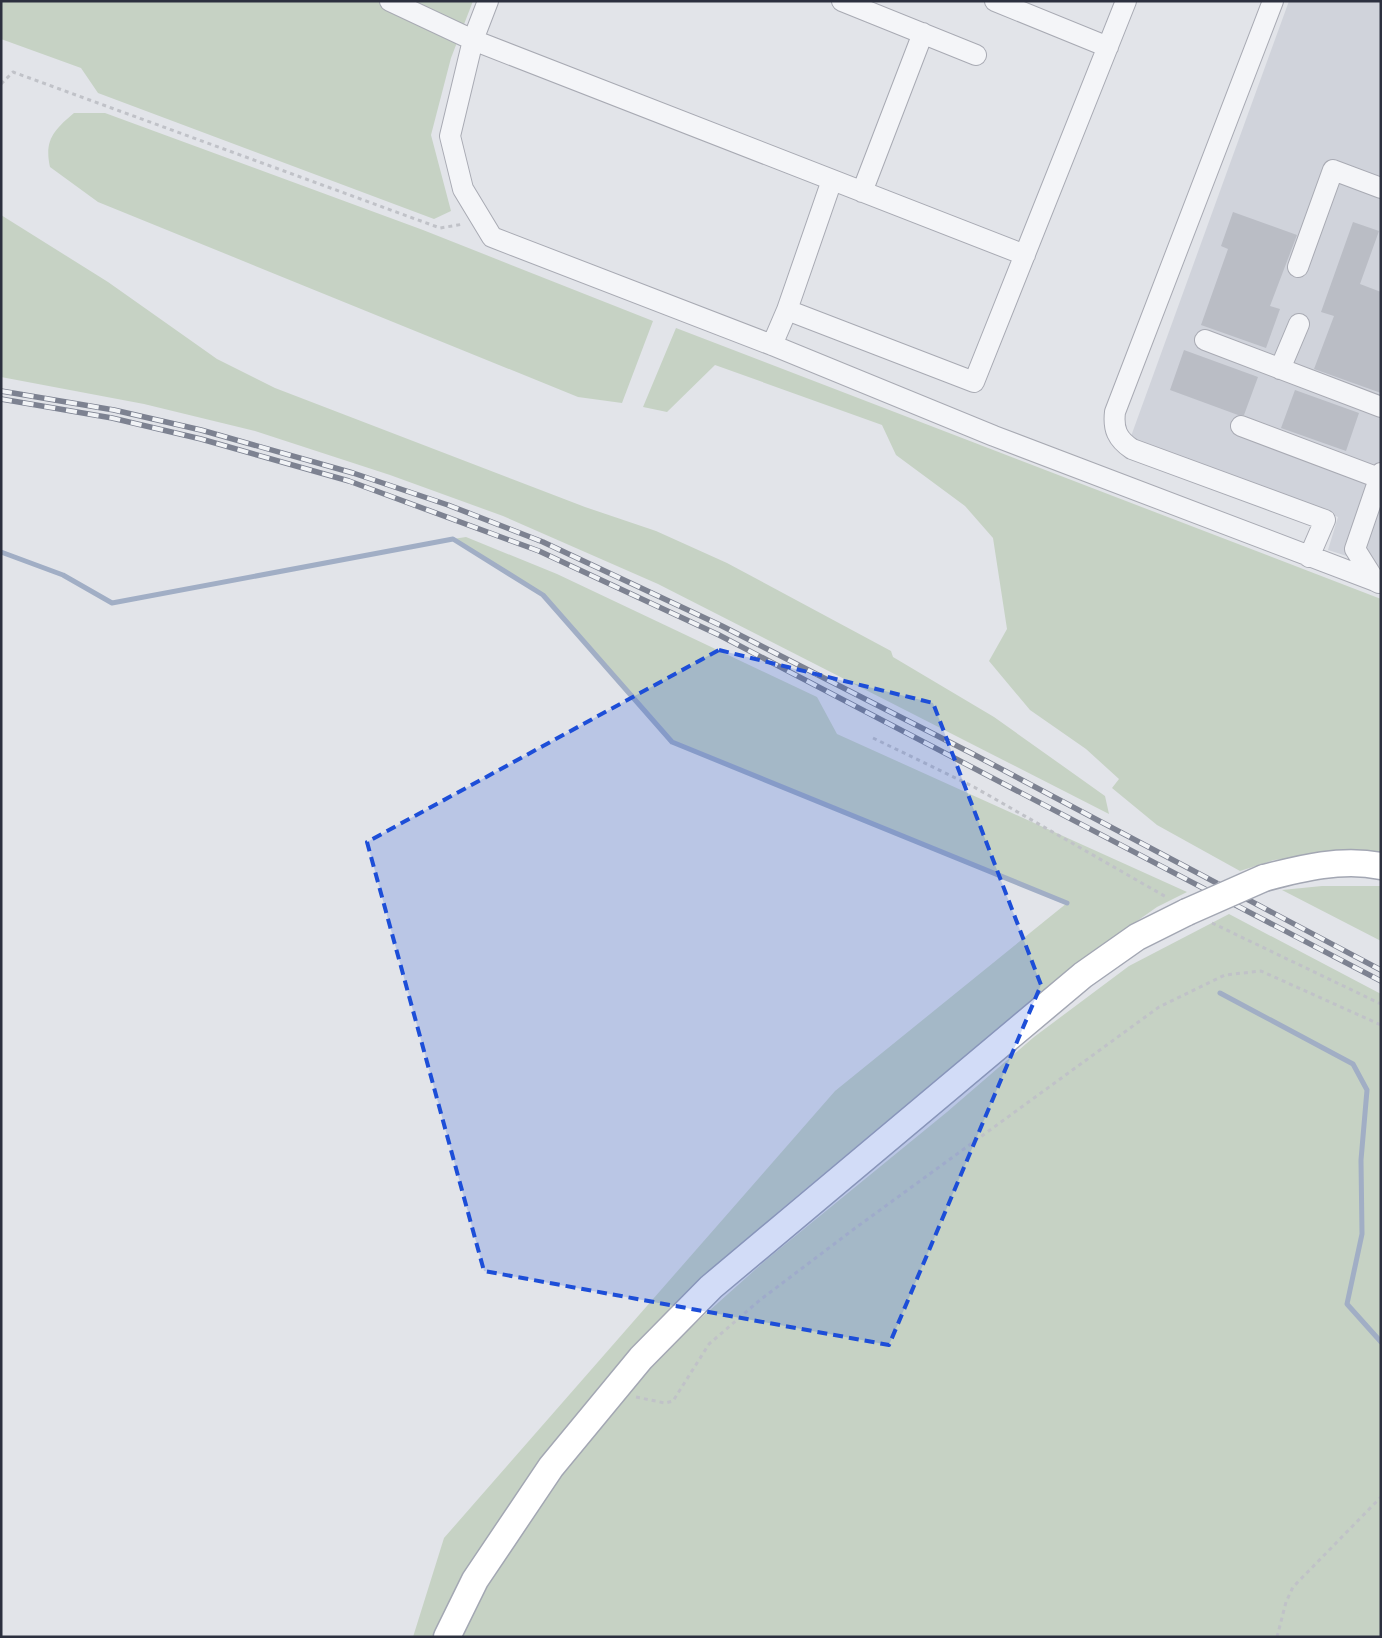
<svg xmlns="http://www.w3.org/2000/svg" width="1382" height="1638" font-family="'Fira Sans',sans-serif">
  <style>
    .built { fill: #d0d3db }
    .green { fill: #c6d2c4 }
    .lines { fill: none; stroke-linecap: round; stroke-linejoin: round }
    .stream { stroke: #a1aec5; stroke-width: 5 }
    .building { fill: #babdc5 }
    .minor-casing { stroke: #a8aab3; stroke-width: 22 }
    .major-casing { stroke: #a3a7b3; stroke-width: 29 }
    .path { stroke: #c0c2c8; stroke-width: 3; stroke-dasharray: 4 4; stroke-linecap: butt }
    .minor { stroke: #f4f5f8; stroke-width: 20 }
    .major { stroke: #fff; stroke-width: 26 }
    .rail-casing { stroke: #7d8291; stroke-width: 5.5 }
    .rail { stroke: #f1f3f6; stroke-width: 4; stroke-dasharray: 11; stroke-linecap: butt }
    .major-bridge-casing { stroke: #a3a7b3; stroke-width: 29; stroke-linecap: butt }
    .major-bridge { stroke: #fff; stroke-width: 26 }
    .marked { fill: #1d4ed8; fill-opacity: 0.2; stroke: #1d4ed8; stroke-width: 4; stroke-dasharray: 10 6; stroke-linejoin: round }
  </style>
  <rect width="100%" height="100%" fill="#e2e4e9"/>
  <path class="built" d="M1289,1H1381V567L1328,550L1338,517L1130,439Z"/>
  <path class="green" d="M1,1H473L451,58L431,135L451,211L434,219L98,93L81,68L1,39Z
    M74,113H105L423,230L653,321L622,403L578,397L98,202L50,167C44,140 54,130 74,113Z
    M1,215L108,282L217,359L275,388L585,507L656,531L727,563L891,651L893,657L994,717L1105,796L1109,814L658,584L503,516L390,475L255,431L144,404L1,377Z
    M676,328L1381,599V855L1350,851L1274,860L1240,871L1157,825L1112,788L1119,779L1086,749L1030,710L989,661L1007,629L993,538L965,506L896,455L882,425L715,365L667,412L643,407Z
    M466,537L557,574L817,697L837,734L1187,892L1157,907L1070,968L779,1211L695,1287L434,1637H413L444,1538L835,1091L1067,903L672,742L543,595L453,539Z
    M1322,886H1381V941L1282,890Z
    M1229,914L1381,994V1637H461L486,1585L562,1473L607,1417L672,1344L766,1260L947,1112L1034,1037L1129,966Z"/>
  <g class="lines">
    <path class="stream" d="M1,552L63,575L112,603L453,539L543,595L672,742L1067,903
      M1220,993L1353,1064L1367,1090L1361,1160L1362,1234L1347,1304L1381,1342"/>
  </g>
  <path class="building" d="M1233,212L1297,235L1270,306L1280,309L1266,348L1201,325L1228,249L1221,246Z
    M1353,222L1379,231L1360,284L1381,292V393L1314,369L1334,316L1321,312Z
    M1184,350L1258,377L1244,415H1238L1170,390Z
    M1295,390L1359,413L1346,451L1281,428Z"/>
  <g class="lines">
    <g class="minor-casing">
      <path id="minor" d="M390,1L473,40L1025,255
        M488,1L473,40L450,136L463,189L492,237L772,345L994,436L1375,581
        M842,1L976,55
        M995,1L1108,47
        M1273,1L1115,412C1113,429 1117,439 1132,449L1325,520L1309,557
        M862,192L923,33
        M1298,267L1333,170L1381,188
        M787,310L832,180
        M1205,340L1381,407
        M772,345L787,310L974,382L1126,1
        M1280,369L1299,324
        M1241,426L1379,478
        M1379,583L1375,581L1355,549L1381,473"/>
    </g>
    <g class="major-casing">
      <path id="major" d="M1264,878C1302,868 1342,858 1381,866
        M447,1637L475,1580L551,1467L641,1358L711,1287L1083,975L1137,937L1187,912"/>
    </g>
    <path class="path" d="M1,84L13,72L440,228L464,224
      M873,738L974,787L1168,898
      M1212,923L1381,1004
      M636,1397L665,1403L673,1401L709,1344L760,1300L854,1229L1159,1007L1225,975L1261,971L1381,1025
      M1277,1637L1286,1602L1293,1587L1381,1497"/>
    <use href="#minor" class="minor"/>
    <use href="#major" class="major"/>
    <g class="rail-casing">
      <path id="rail" d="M1,391L114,410L201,430L353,473L448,505L543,542L722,626L971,753L1381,970
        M1,399L112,418L201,439L349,481L539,551L719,635L1381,981"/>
    </g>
    <use href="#rail" class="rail"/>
    <g class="major-bridge-casing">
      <path id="major-bridge" d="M1187,912L1264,878"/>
    </g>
    <use href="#major-bridge" class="major-bridge"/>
  </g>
  <path class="marked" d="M719,650L933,703L1041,985L889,1345L484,1271L367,842Z"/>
  <rect width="1382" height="1638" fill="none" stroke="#2c303f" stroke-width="5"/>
</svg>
